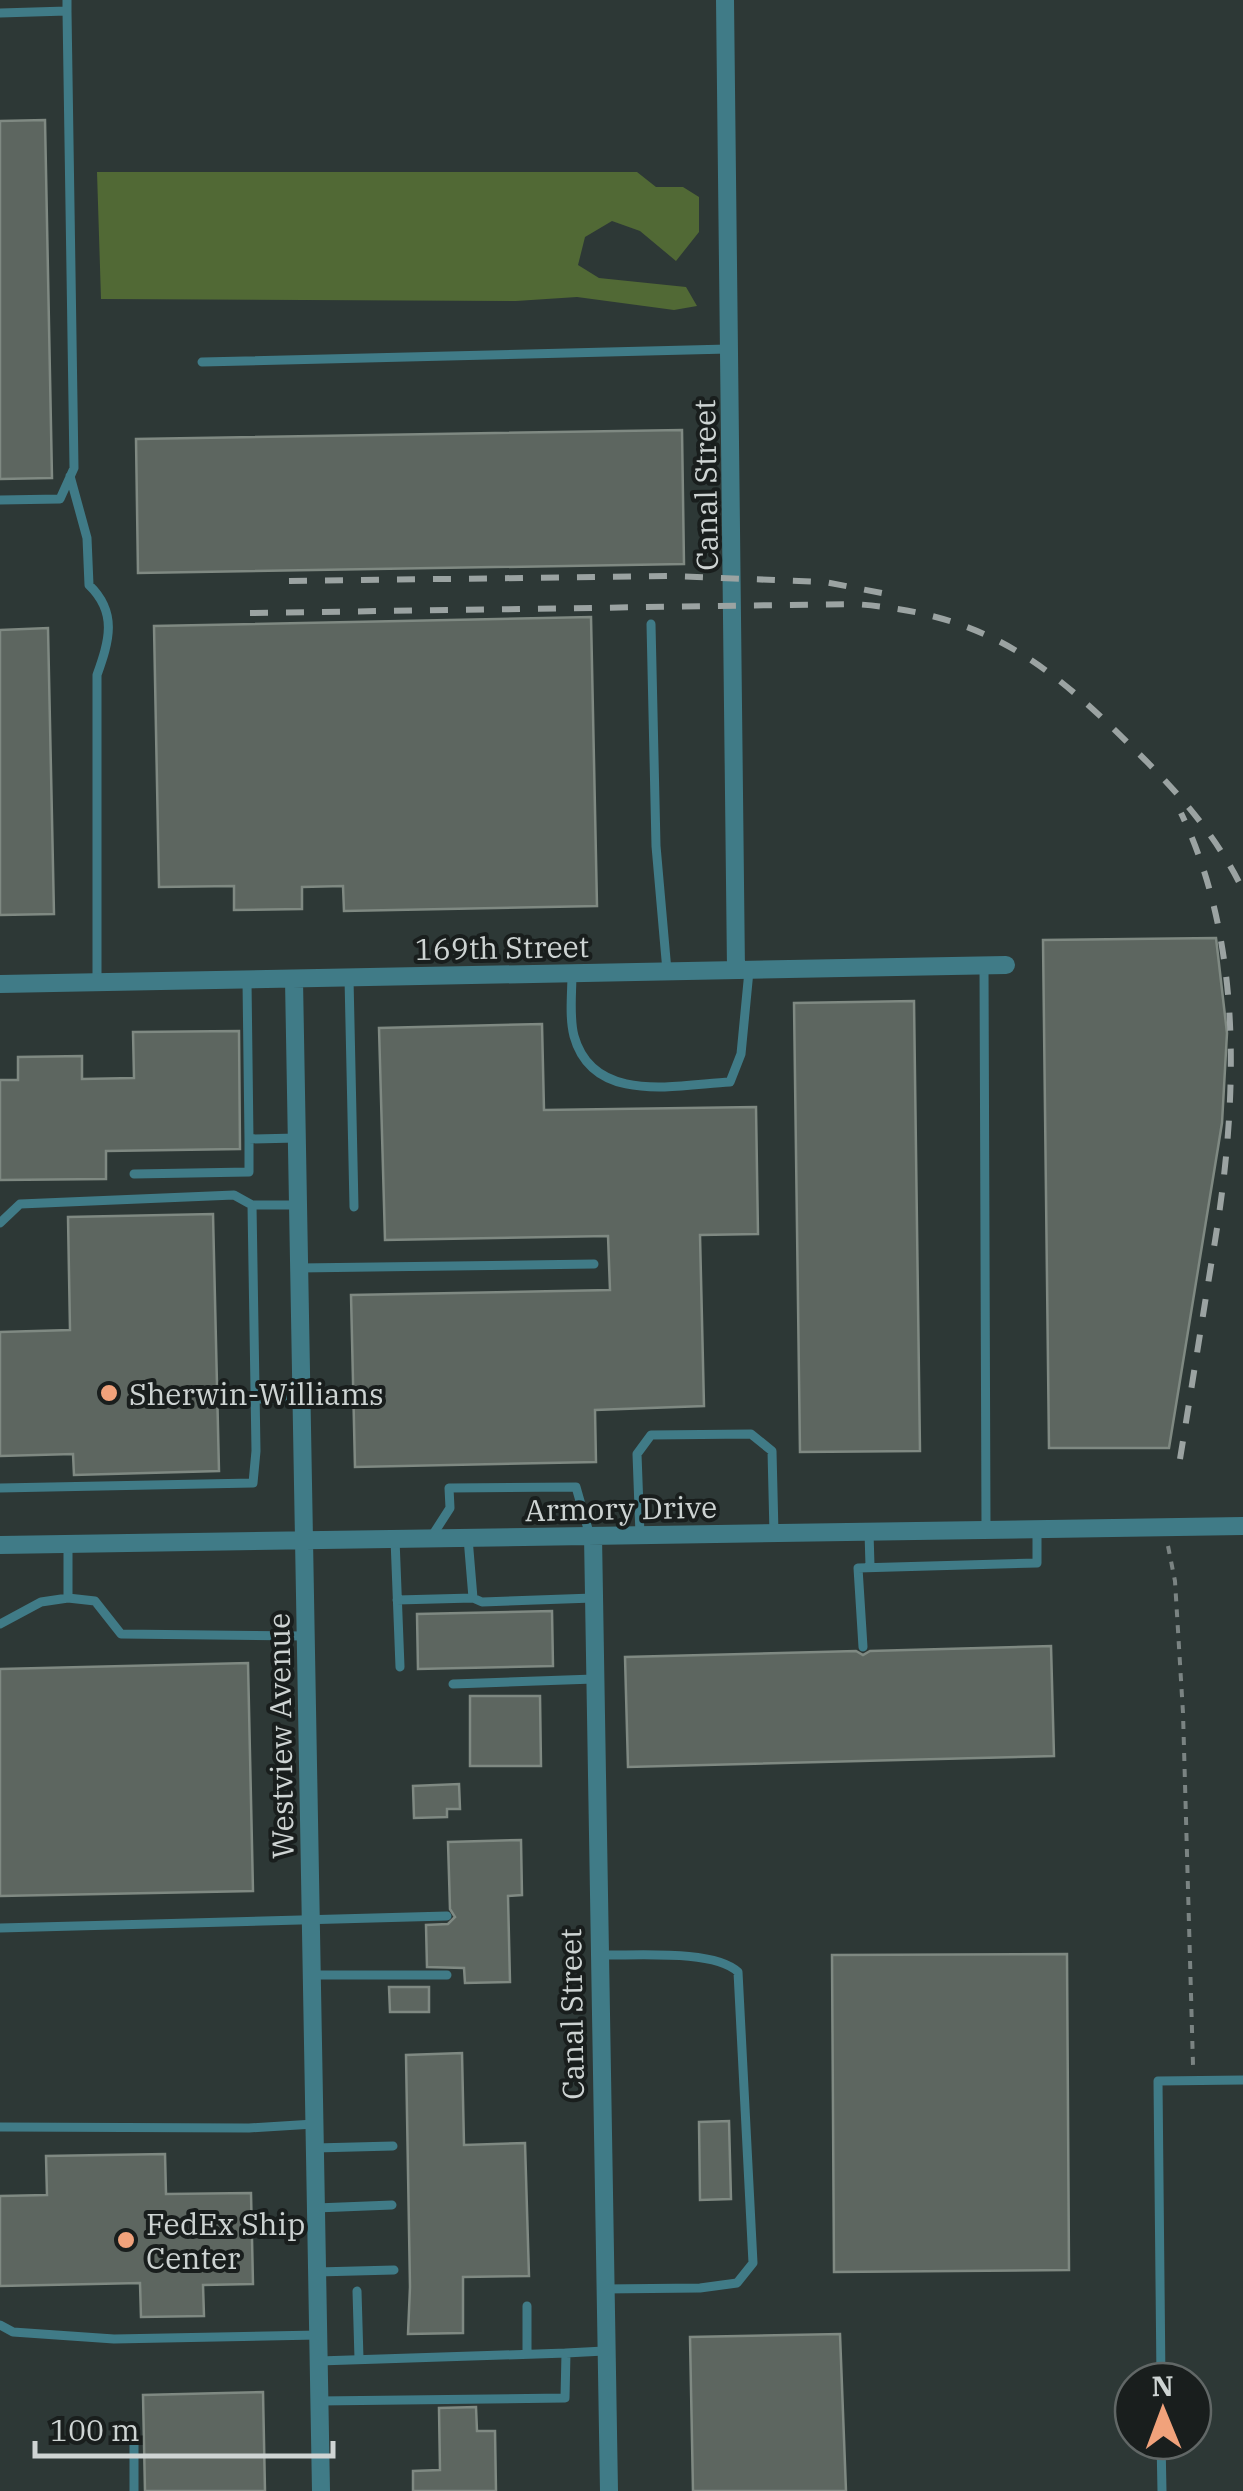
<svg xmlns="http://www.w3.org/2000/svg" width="1243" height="2491" font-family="'IBM Plex Serif',serif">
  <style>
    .forest { fill: #516935 }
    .building { fill: #5d6660; stroke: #7f8982; stroke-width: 2.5 }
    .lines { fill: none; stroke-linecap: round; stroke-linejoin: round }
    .path { stroke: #7a8382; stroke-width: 4; stroke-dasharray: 8 8; stroke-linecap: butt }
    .service { stroke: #407b87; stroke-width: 9 }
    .minor { stroke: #407b87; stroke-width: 18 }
    .rail { stroke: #9ba3a2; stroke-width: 6; stroke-dasharray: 18 18; stroke-linecap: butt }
    .poi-dot { fill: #f1a27b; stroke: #191e1d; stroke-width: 4 }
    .labels { text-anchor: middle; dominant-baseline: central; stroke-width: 8; stroke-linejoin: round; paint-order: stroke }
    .street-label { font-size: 30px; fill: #ced4d3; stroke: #191e1d }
    .poi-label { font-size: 30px; fill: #ced4d3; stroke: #191e1d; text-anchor: start }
  </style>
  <rect width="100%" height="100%" fill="#2d3836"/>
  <path class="forest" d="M97,172H637L656,187H683L699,197V232L676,261L640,231L612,221L585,237L578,265L599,278L686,287L697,306L674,310L577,297L516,301L101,299Z"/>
  <path class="building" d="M45,120L52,478L0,479V121Z
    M682,430L684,564L138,573L136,439Z
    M591,617L597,906L344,911L343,886L302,887V909L234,910V886L159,887L154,626Z
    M48,628L54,914L0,915V630Z
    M1216,938L1227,1033L1222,1123L1169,1448H1049L1043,940Z
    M914,1001L920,1451L800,1452L794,1003Z
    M542,1024L544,1110L756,1107L758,1234L700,1235L704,1406L595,1410L596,1462L355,1467L351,1295L610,1290L608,1236L385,1240L379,1028Z
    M239,1031L240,1149L106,1151V1179L0,1180V1080H18V1057L82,1056V1079L134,1078L133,1032Z
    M213,1214L219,1471L74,1475L73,1454L0,1456V1332L70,1330L68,1217Z
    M552,1611L553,1666L418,1669L417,1614Z
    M1051,1646L1054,1756L628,1767L625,1657L856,1651L863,1655L870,1651Z
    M248,1663L253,1891L0,1896V1669Z
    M470,1696H540L541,1766H470Z
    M459,1784L460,1809H447V1817L414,1818L413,1786Z
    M521,1840L522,1895L508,1896L510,1982L465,1983L464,1968L427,1967L426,1925L448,1924L455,1917L450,1909L448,1842Z
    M1067,1954L1069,2270L834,2272L832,1955Z
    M389,1987H429V2012H390Z
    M462,2053L464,2145L525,2143L529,2276L463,2277V2333L408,2334L410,2287L406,2055Z
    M729,2121L731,2199L700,2200L699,2122Z
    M165,2154L166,2194L251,2193L253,2284L203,2285L204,2316L141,2317L140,2283L0,2286V2196L47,2195L46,2156Z
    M840,2334L846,2491H693L690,2337Z
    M263,2392L265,2491H145L143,2395Z
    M476,2407L477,2431H495L496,2491H413V2471L440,2470L439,2408Z"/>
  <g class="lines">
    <path class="path" d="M1168,1546L1175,1581L1183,1713L1193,2065"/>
    <path class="service" d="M0,13L67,11V0
      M202,362L728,349
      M70,476L87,538L89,585C118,613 109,641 97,675V983
      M0,500L60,499L74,468L67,11
      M651,624L656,846L667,971
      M984,965L986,1530
      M572,973C572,993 569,1017 574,1036C593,1105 676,1085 730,1082L741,1054L749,971
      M349,978L354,1207
      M247,981L249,1139L297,1138
      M134,1174L249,1172V1139
      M0,1223L20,1204L234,1195L252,1205
      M299,1268L594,1264
      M255,1399H301
      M0,1488L253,1483L256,1451L252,1205H297
      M869,1532L870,1566
      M640,1535L637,1454L651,1435L751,1434L772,1451L774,1533
      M432,1536L450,1508L449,1488L576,1487L590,1536
      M468,1538L473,1598L482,1602L593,1598
      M395,1539L400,1667
      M68,1598L95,1601L121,1634L304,1636
      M397,1600L473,1598
      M0,1624L41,1602L68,1598V1545
      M863,1647L858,1568L1037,1563V1529
      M453,1684L594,1679
      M0,1928L447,1916
      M600,1955C634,1956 714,1949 738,1972L753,2263L737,2283L700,2288L603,2289
      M312,1975H447
      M0,2127L249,2128L314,2124
      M315,2148L393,2146
      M316,2208L392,2205
      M317,2272L394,2270
      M357,2291L359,2359
      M527,2306V2354
      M0,2325L13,2332L114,2339L318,2335
      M319,2361L566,2353
      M1161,2381L1158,2081L1243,2080
      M319,2401L565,2398L566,2353L604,2351
      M134,2427V2491
      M1161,2441L1162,2491"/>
    <path class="minor" d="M725,0L736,970
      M294,980L321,2491
      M0,984L1006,965
      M593,1536L609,2491
      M0,1545L1243,1526"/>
    <path class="rail" d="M289,581L671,576L825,582L897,596
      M250,613L854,604C981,613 1044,659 1131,746C1176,790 1215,833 1243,890
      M1180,1459C1192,1386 1203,1314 1215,1241C1238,1098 1243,942 1181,813"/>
  </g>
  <g class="poi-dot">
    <circle cx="109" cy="1393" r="10"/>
    <circle cx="126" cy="2240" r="10"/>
  </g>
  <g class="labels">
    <g class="street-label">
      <text transform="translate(705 485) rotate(-91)">Canal Street</text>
      <text transform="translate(502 947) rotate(-1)">169th Street</text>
      <text transform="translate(621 1508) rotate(-1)">Armory Drive</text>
      <text transform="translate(280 1736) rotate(-91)">Westview Avenue</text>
      <text transform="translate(571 2014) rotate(-91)">Canal Street</text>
    </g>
    <g class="poi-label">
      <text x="129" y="1393">Sherwin-Williams</text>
      <text x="146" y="2223">FedEx Ship<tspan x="146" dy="34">Center</tspan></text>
    </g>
  </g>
  <g transform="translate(1163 2411) rotate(359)"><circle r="48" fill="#191e1d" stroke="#616766" stroke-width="2.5"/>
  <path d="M0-8L18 38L0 25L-18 38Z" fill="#f1a27b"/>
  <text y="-15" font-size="28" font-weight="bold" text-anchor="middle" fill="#ced4d3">N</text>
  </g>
  <path d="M35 2441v15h298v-15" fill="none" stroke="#ced4d3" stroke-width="5"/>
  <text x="50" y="2441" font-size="30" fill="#ced4d3" stroke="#191e1d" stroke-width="8" paint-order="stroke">100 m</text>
</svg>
